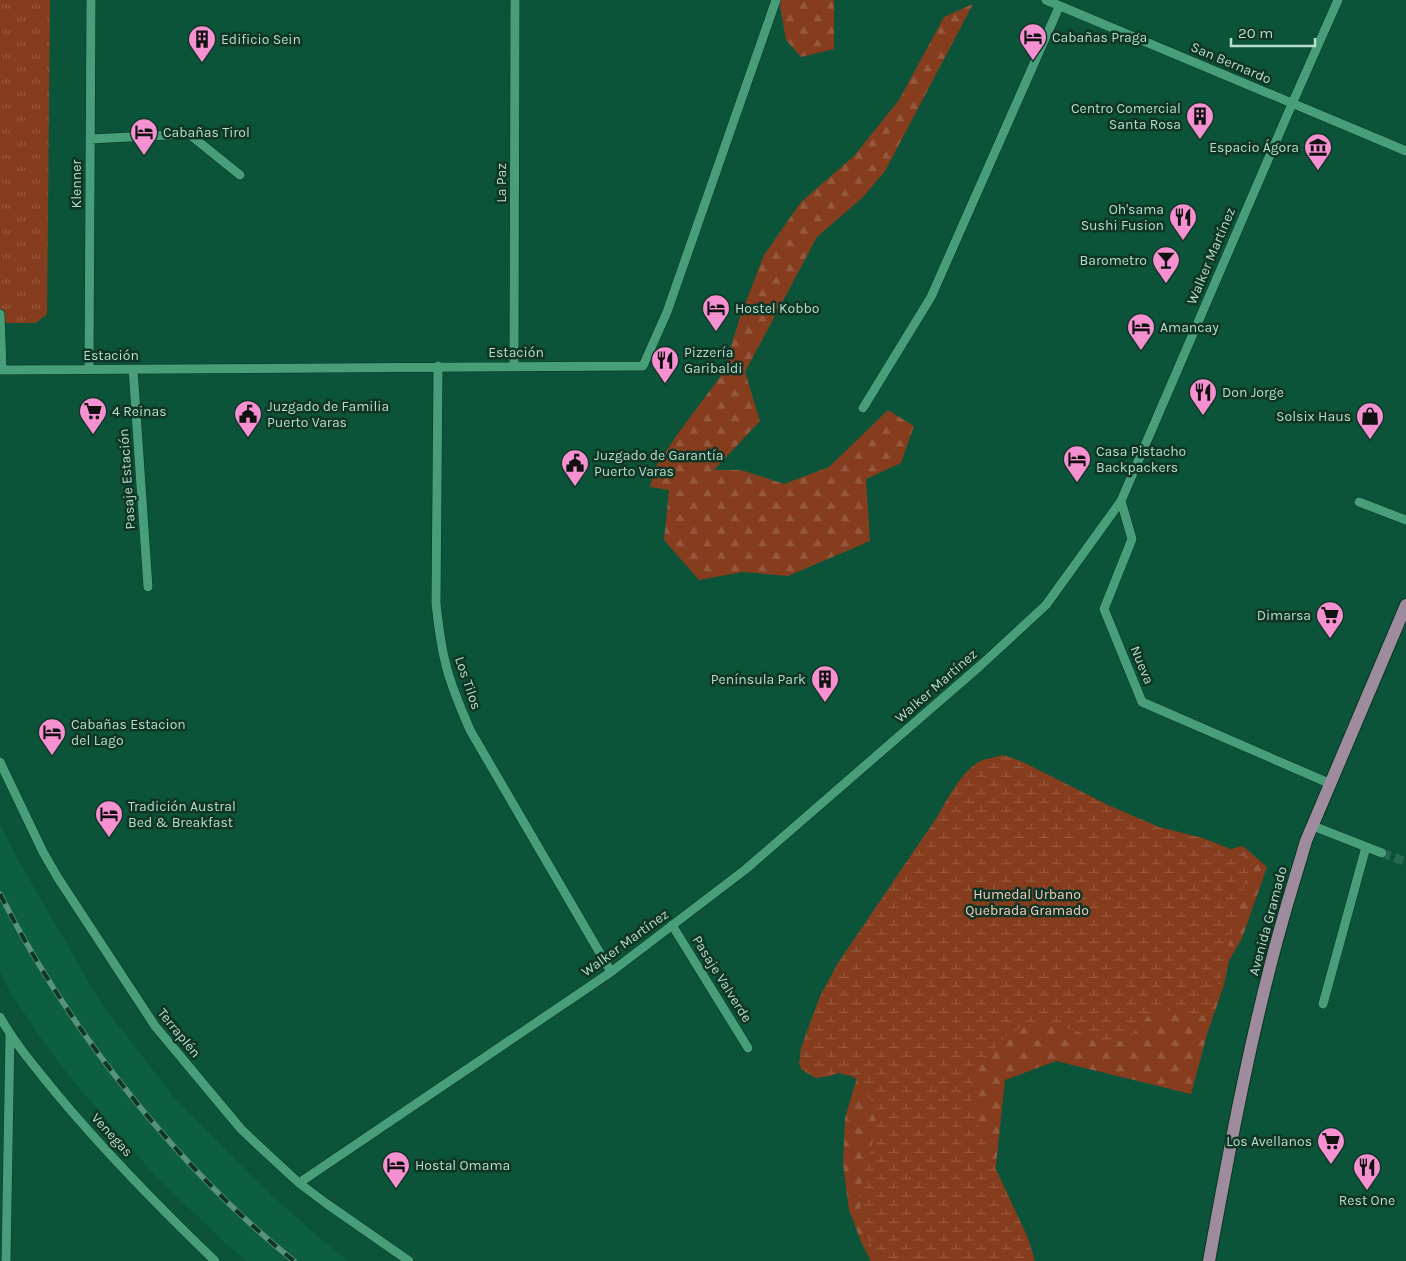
<svg xmlns="http://www.w3.org/2000/svg" width="1406" height="1261" font-family="Karla,sans-serif">
  <style>
    .built { fill: #0d5f41 }
    .grass { fill: url(#grass-tufts) }
    .forest { fill: url(#forest-firs) }
    .wetland { fill: url(#wetland-marsh) }
    .lines { fill: none; stroke-linecap: round; stroke-linejoin: round }
    .minor-tunnel { stroke: #25694f; stroke-width: 9; stroke-dasharray: 9 4.5; stroke-linecap: butt }
    .minor-casing { stroke: #043623; stroke-width: 10 }
    .major-casing { stroke: #043623; stroke-width: 14 }
    .minor { stroke: #489e78; stroke-width: 9 }
    .major { stroke: #9e8b9e; stroke-width: 12 }
    .rail-casing { stroke: #59937b; stroke-width: 5.5 }
    .rail { stroke: #103425; stroke-width: 4; stroke-dasharray: 11; stroke-linecap: butt }
    .labels { text-anchor: middle; dominant-baseline: central; stroke-width: 5; stroke-linejoin: round; paint-order: stroke }
    .poi-label { font-size: 14px; fill: #b6dec9; stroke: #103425; text-anchor: start }
    .street-label { font-size: 14px; fill: #b6dec9; stroke: #103425 }
    .park-label { font-size: 14px; fill: #fdcdba; stroke: #103425 }
  </style>
  <defs>
    <pattern id="grass-tufts" width="24" height="20" patternUnits="userSpaceOnUse" patternTransform="scale(1.25)"><rect width="24" height="20" fill="#863d1e"/><path d="M3 7l-1-3M5 7V3M7 7l1-3M15 17l-1-3M17 17v-4M19 17l1-3" fill="none" stroke="#95593d"/></pattern>
    <pattern id="forest-firs" width="22" height="20" patternUnits="userSpaceOnUse" patternTransform="scale(1.25)"><rect width="22" height="20" fill="#863d1e"/><path d="M5 1l3.5 6h-7zM16 11l3.5 6h-7z" fill="#95593d"/></pattern>
    <pattern id="wetland-marsh" width="20" height="14" patternUnits="userSpaceOnUse" patternTransform="scale(1.25)"><rect width="20" height="14" fill="#863d1e"/><path d="M1 5h8M5 5V1M11 12h8M15 12V8" fill="none" stroke="#95593d"/></pattern>
  </defs>
  <rect width="100%" height="100%" fill="#0b5439"/>
  <path class="built" d="M0,824L17,858L101,1003L174,1097L256,1181L324,1242L348,1261H247L223,1241L154,1174L73,1081L43,1041L10,992L0,972Z"/>
  <path class="grass" d="M0,0H50L47,314L36,323H0Z"/>
  <path class="forest" d="M779,0H834V49L801,57L786,40Z
    M973,4L885,171L863,197L817,237L745,372L760,421L714,470H741L784,484L829,467L888,410L914,426L901,463L866,479L870,541L788,576L743,572L699,580L664,540L669,490L650,487L655,468L679,432L723,373L740,317L764,255L801,202L854,156L899,100L944,17Z
    M1243,846L1267,867L1242,938L1229,961L1224,985L1208,1031L1191,1094L1056,1061L1005,1080L995,1174L1029,1261H871L862,1244L849,1210L843,1164L845,1118L862,1061L1208,855Z"/>
  <path class="wetland" d="M1004,755L1023,762L1108,805L1159,827L1203,838L1238,852L1246,858L1249,868L1214,1000L1205,1015L1192,1016L1164,1010L1149,1015L1131,1036L1121,1041H1106L1063,1027L1035,1024L1010,1032L983,1061L974,1076L969,1092L978,1124L994,1165L1028,1238L1035,1261H882C866,1242 859,1218 860,1193C861,1181 867,1167 870,1155C872,1144 876,1129 875,1117C874,1101 863,1089 854,1077L838,1073L830,1076L816,1078L802,1070L799,1064L801,1048L820,996L838,963L939,814C947,799 964,768 981,761C988,758 996,757 1004,755Z"/>
  <g class="lines">
    <path class="minor-tunnel" d="M1382,853L1406,862"/>
    <g class="minor-casing">
      <path id="minor" d="M1046,0L1406,151
        M90,139L189,134L240,175
        M0,314L2,370
        M438,366L436,603C438,622 440,641 445,661C450,685 461,708 470,730L611,972
        M514,366L515,0
        M89,369L91,0
        M133,369L148,587
        M0,370L643,366L667,312L776,0
        M863,408L931,297L1059,7
        M1121,501L1132,539L1104,609L1142,702L1331,784
        M1359,502L1406,520
        M0,762L43,852L58,878L155,1026L241,1129L261,1148L299,1183L327,1204L409,1261
        M1313,826L1382,853
        M672,925L748,1048
        M1323,1004L1366,847
        M0,1017C15,1044 36,1068 56,1093C105,1152 160,1208 215,1261
        M299,1183L611,972L746,869L981,665L1046,605L1121,501L1292,104L1338,0
        M6,1261L10,1034"/>
    </g>
    <g class="major-casing">
      <path id="major" d="M1209,1261C1227,1163 1245,1064 1270,967C1279,931 1290,894 1301,858L1306,841L1406,605"/>
    </g>
    <use href="#minor" class="minor"/>
    <use href="#major" class="major"/>
    <g class="rail-casing">
      <path id="rail" d="M0,894C67,1028 177,1167 294,1261"/>
    </g>
    <use href="#rail" class="rail"/>
  </g>
  <defs>
    <g id="hotel-pin" transform="scale(1.4375)"><path d="M0 17L-7.5 6A9.5 9.5 0 1 1 7.5 6Z" fill="#f590d1" stroke="#103425"/><path d="M-6-4.5h1.5V1H6V5H4.5V3h-9V5H-6ZM-4 0a1.8 1.8 0 1 1 3.6 0ZM.5 0V-2.5h3Q6-2.5 6 0Z" fill="#111"/></g>
    <g id="building-pin" transform="scale(1.4375)"><path d="M0 17L-7.5 6A9.5 9.5 0 1 1 7.5 6Z" fill="#f590d1" stroke="#103425"/><path d="M-4-6H4V6H1V3H-1V6H-4ZM-2.5-4.3h1.7v1.8h-1.7ZM.8-4.3h1.7v1.8H.8ZM-2.5-1h1.7V.8h-1.7ZM.8-1h1.7V.8H.8Z" fill="#111"/></g>
    <g id="museum-pin" transform="scale(1.4375)"><path d="M0 17L-7.5 6A9.5 9.5 0 1 1 7.5 6Z" fill="#f590d1" stroke="#103425"/><path d="M0-6L6-3V-2H-6V-3ZM-5-1h2V3h-2ZM-1-1h2V3h-2ZM3-1h2V3H3ZM-6 4H6V6H-6Z" fill="#111"/></g>
    <g id="restaurant-pin" transform="scale(1.4375)"><path d="M0 17L-7.5 6A9.5 9.5 0 1 1 7.5 6Z" fill="#f590d1" stroke="#103425"/><path d="M-5-6h1v4h1v-4h1v4h1v-4h1v5L-1.5 .5V6h-2V.5L-5-1ZM5-6V6H3V1.5H1.5Q1.5-4 5-6Z" fill="#111"/></g>
    <g id="bar-pin" transform="scale(1.4375)"><path d="M0 17L-7.5 6A9.5 9.5 0 1 1 7.5 6Z" fill="#f590d1" stroke="#103425"/><path d="M-6-5H6L.8 .8V4.5H3.5V6h-7V4.5H-.8V.8Z" fill="#111"/></g>
    <g id="supermarket-pin" transform="scale(1.4375)"><path d="M0 17L-7.5 6A9.5 9.5 0 1 1 7.5 6Z" fill="#f590d1" stroke="#103425"/><path d="M-6-5.5h2.5l.6 2H6L4.5 2H-2.5L-4.4-4H-6ZM-1.5 3.2a1.3 1.3 0 1 0 .1 0ZM3 3.2a1.3 1.3 0 1 0 .1 0Z" fill="#111"/></g>
    <g id="civic-pin" transform="scale(1.4375)"><path d="M0 17L-7.5 6A9.5 9.5 0 1 1 7.5 6Z" fill="#f590d1" stroke="#103425"/><path d="M-.6-6.5H3V-4.5H.6V-3L4-1V1h2V6H-6V1h2V-1L-.6-3ZM-1.2 2.5V6h2.4V2.5Z" fill="#111"/></g>
    <g id="shop-pin" transform="scale(1.4375)"><path d="M0 17L-7.5 6A9.5 9.5 0 1 1 7.5 6Z" fill="#f590d1" stroke="#103425"/><path d="M-5-2.5h2.3a2.7 3.5 0 0 1 5.4 0H5L5.5 6h-11ZM-1.5-2.5h3a1.5 2.3 0 0 0-3 0Z" fill="#111"/></g>
  </defs>
  <g fill-rule="evenodd">
    <use href="#hotel-pin" x="1033" y="37"/>
    <use href="#building-pin" x="202" y="39"/>
    <use href="#building-pin" x="1200" y="116"/>
    <use href="#hotel-pin" x="144" y="132"/>
    <use href="#museum-pin" x="1318" y="147"/>
    <use href="#restaurant-pin" x="1183" y="217"/>
    <use href="#bar-pin" x="1166" y="260"/>
    <use href="#hotel-pin" x="716" y="308"/>
    <use href="#hotel-pin" x="1141" y="327"/>
    <use href="#restaurant-pin" x="665" y="360"/>
    <use href="#restaurant-pin" x="1203" y="392"/>
    <use href="#supermarket-pin" x="93" y="411"/>
    <use href="#civic-pin" x="248" y="414"/>
    <use href="#shop-pin" x="1370" y="416"/>
    <use href="#hotel-pin" x="1077" y="459"/>
    <use href="#civic-pin" x="575" y="463"/>
    <use href="#supermarket-pin" x="1330" y="615"/>
    <use href="#building-pin" x="825" y="679"/>
    <use href="#hotel-pin" x="52" y="732"/>
    <use href="#hotel-pin" x="109" y="814"/>
    <use href="#supermarket-pin" x="1331" y="1141"/>
    <use href="#hotel-pin" x="396" y="1165"/>
    <use href="#restaurant-pin" x="1367" y="1167"/>
  </g>
  <g class="labels">
    <g class="poi-label">
      <text x="1052" y="37">Cabañas Praga</text>
      <text x="221" y="39">Edificio Sein</text>
      <text x="1181" y="108" text-anchor="end">Centro Comercial<tspan x="1181" dy="16">Santa Rosa</tspan></text>
      <text x="163" y="132">Cabañas Tirol</text>
      <text x="1299" y="147" text-anchor="end">Espacio Ágora</text>
      <text x="1164" y="209" text-anchor="end">Oh'sama<tspan x="1164" dy="16">Sushi Fusion</tspan></text>
      <text x="1147" y="260" text-anchor="end">Barometro</text>
      <text x="735" y="308">Hostel Kobbo</text>
      <text x="1160" y="327">Amancay</text>
      <text x="684" y="352">Pizzería<tspan x="684" dy="16">Garibaldi</tspan></text>
      <text x="1222" y="392">Don Jorge</text>
      <text x="267" y="406">Juzgado de Familia<tspan x="267" dy="16">Puerto Varas</tspan></text>
      <text x="112" y="411">4 Reinas</text>
      <text x="1351" y="416" text-anchor="end">Solsix Haus</text>
      <text x="1096" y="451">Casa Pistacho<tspan x="1096" dy="16">Backpackers</tspan></text>
      <text x="594" y="455">Juzgado de Garantía<tspan x="594" dy="16">Puerto Varas</tspan></text>
      <text x="1311" y="615" text-anchor="end">Dimarsa</text>
      <text x="806" y="679" text-anchor="end">Península Park</text>
      <text x="71" y="724">Cabañas Estacion<tspan x="71" dy="16">del Lago</tspan></text>
      <text x="128" y="806">Tradición Austral<tspan x="128" dy="16">Bed &amp; Breakfast</tspan></text>
      <text x="1312" y="1141" text-anchor="end">Los Avellanos</text>
      <text x="415" y="1165">Hostal Omama</text>
      <text x="1367" y="1200" text-anchor="middle">Rest One</text>
    </g>
    <g class="street-label">
      <text transform="translate(1231 63) rotate(23)">San Bernardo</text>
      <text transform="translate(501 183) rotate(-90)">La Paz</text>
      <text transform="translate(76 184) rotate(-90)">Klenner</text>
      <text transform="translate(1211 256) rotate(-67)">Walker Martínez</text>
      <text x="516" y="352">Estación</text>
      <text x="111" y="355">Estación</text>
      <text transform="translate(127 479) rotate(-94)">Pasaje Estación</text>
      <text transform="translate(1142 665) rotate(68)">Nueva</text>
      <text transform="translate(468 683) rotate(71)">Los Tilos</text>
      <text transform="translate(936 686) rotate(-41)">Walker Martínez</text>
      <text transform="translate(1268 921) rotate(-75)">Avenida Gramado</text>
      <text transform="translate(625 943) rotate(-36)">Walker Martínez</text>
      <text transform="translate(722 979) rotate(58)">Pasaje Valverde</text>
      <text transform="translate(179 1033) rotate(51)">Terraplén</text>
      <text transform="translate(112 1135) rotate(47)">Venegas</text>
    </g>
    <g class="park-label">
      <text x="1027" y="894">Humedal Urbano<tspan x="1027" dy="16">Quebrada Gramado</tspan></text>
    </g>
  </g>
  <path d="M1231 38v8h84v-8" fill="none" stroke="#b6dec9" stroke-width="2.5"/>
  <text x="1238" y="38" font-size="15" fill="#b6dec9" stroke="#103425" stroke-width="4" paint-order="stroke">20 m</text>
</svg>
